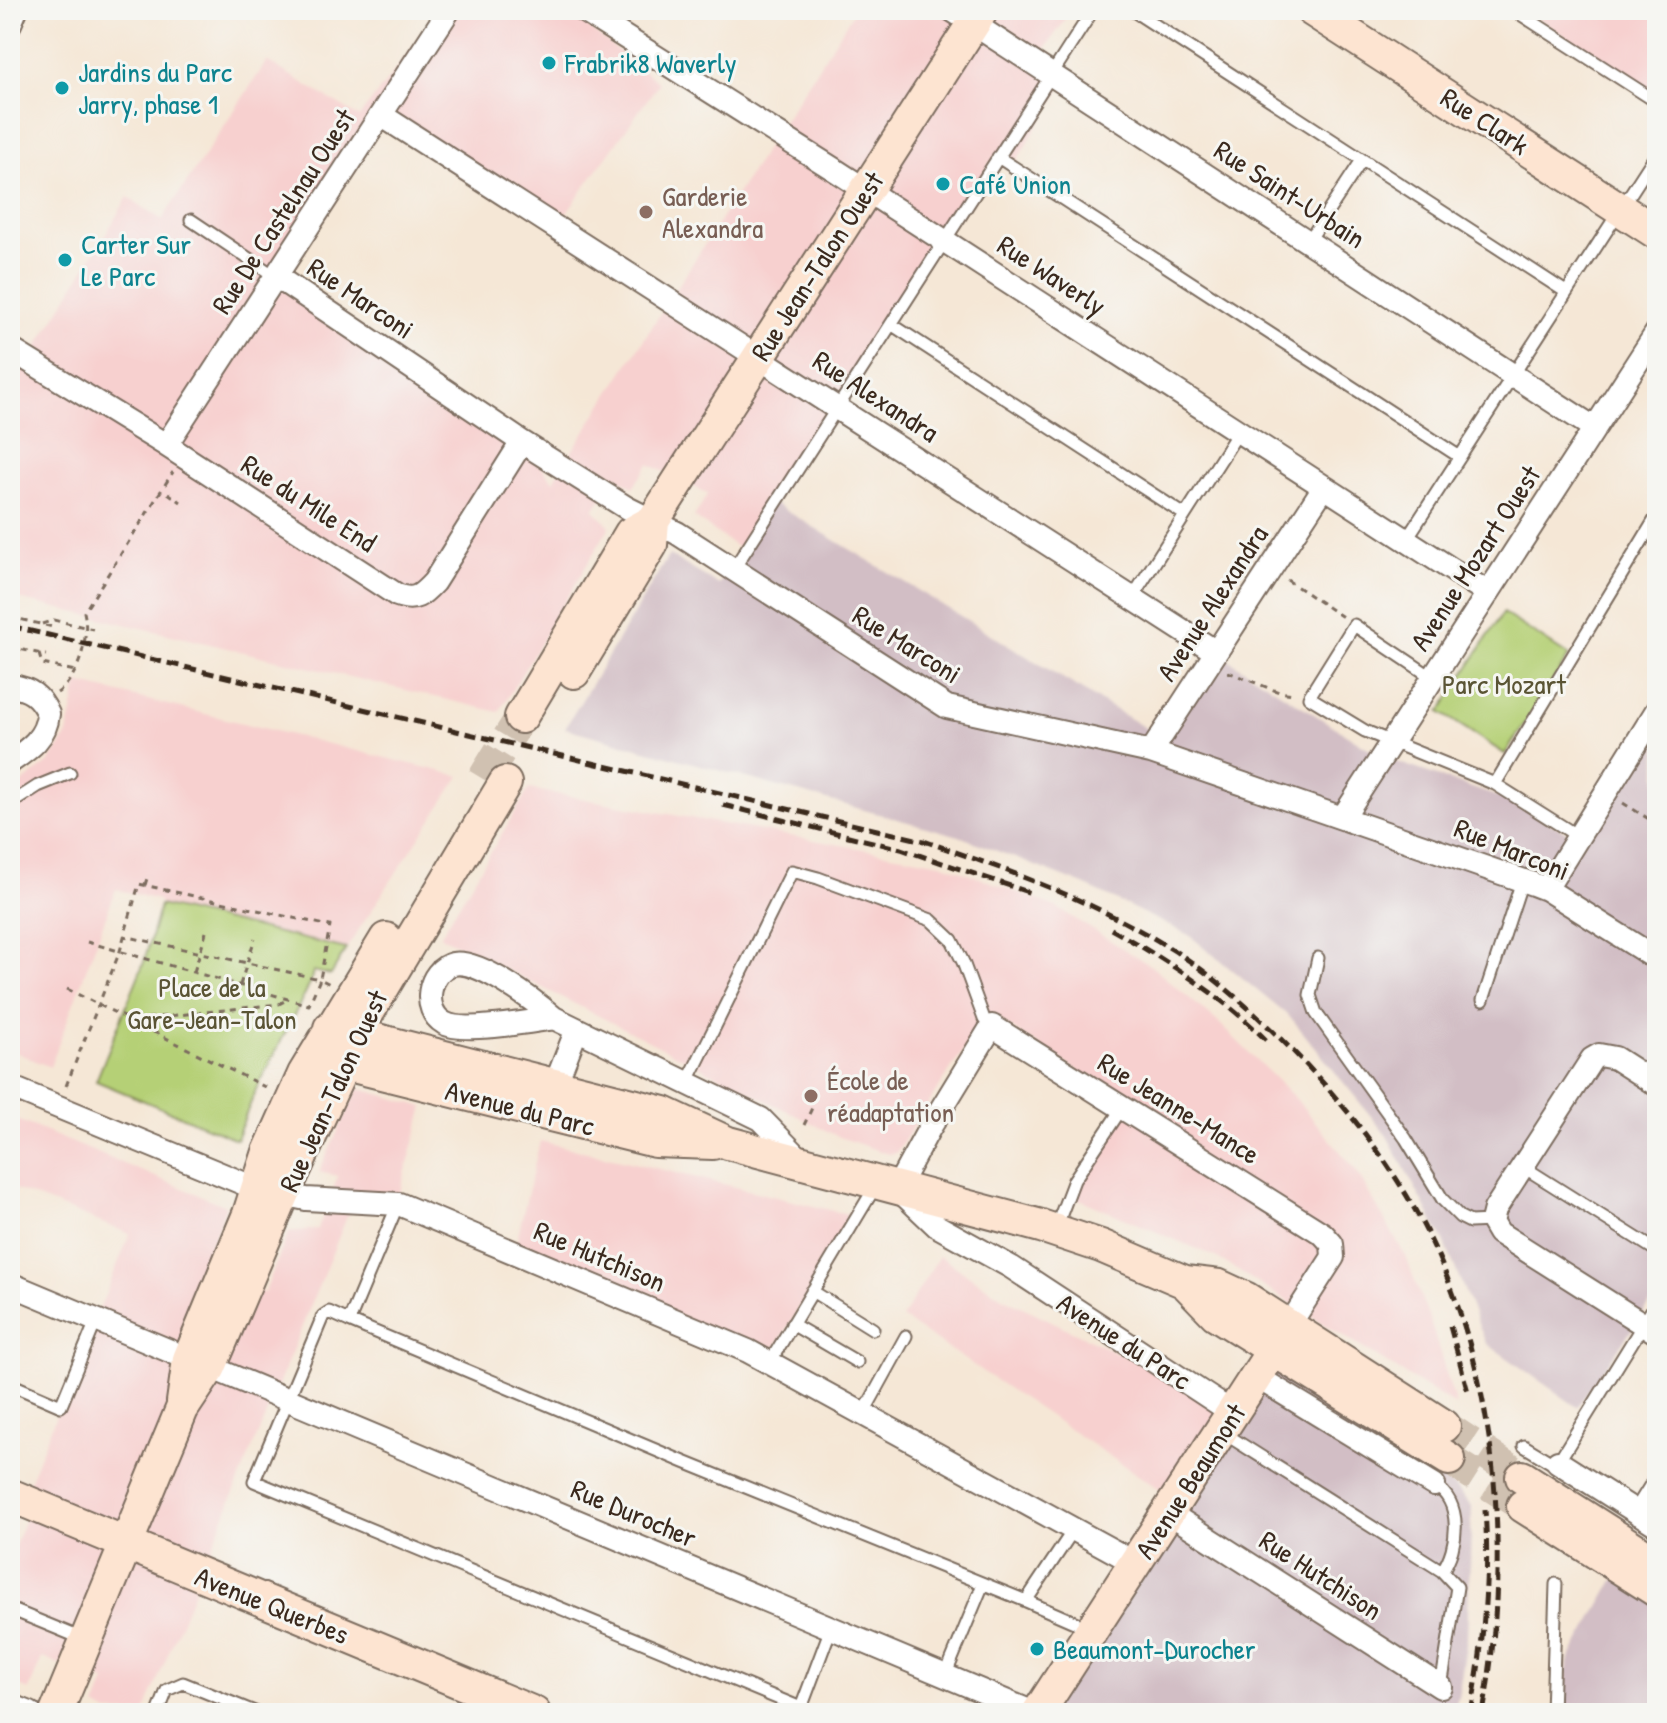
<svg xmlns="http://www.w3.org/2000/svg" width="1667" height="1723" font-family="'Patrick Hand',sans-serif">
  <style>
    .built { fill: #f7d0cf }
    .industrial { fill: #d2bec5 }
    .green { fill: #b5d076; stroke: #787d4a; stroke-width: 2 }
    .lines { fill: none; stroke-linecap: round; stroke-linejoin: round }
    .secondary-tunnel { stroke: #d0c1b1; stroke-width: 32; stroke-dasharray: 32 16; stroke-linecap: butt }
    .lane-casing { stroke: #7c6c5e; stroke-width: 15 }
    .street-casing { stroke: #7c6c5e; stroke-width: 26 }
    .secondary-casing { stroke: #7c6c5e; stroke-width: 36 }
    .path { stroke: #7c6c5e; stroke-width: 3; stroke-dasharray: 6 6; stroke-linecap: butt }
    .lane { stroke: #fff; stroke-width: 11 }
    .street { stroke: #fff; stroke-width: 22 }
    .secondary { stroke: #fde4d1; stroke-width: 32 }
    .rail { stroke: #3b2a1e; stroke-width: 5; stroke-dasharray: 12 6; stroke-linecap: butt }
    .culture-dot { fill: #0f9aa8; stroke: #f6f6f2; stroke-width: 3 }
    .education-dot { fill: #8d6e63; stroke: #f6f6f2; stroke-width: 3 }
    .labels { text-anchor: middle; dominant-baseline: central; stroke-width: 6; stroke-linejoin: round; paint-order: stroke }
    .culture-label { font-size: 28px; fill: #0d838f; stroke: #f6f6f2; text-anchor: start }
    .street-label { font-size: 28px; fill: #3b2a1e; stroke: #f6f6f2 }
    .education-label { font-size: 28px; fill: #785e54; stroke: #f6f6f2; text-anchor: start }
    .park-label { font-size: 28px; fill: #5a5434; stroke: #f6f6f2 }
  </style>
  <rect width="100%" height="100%" fill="#f6f6f2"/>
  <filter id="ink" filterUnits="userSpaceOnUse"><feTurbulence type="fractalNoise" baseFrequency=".0125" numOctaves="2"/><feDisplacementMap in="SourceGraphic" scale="16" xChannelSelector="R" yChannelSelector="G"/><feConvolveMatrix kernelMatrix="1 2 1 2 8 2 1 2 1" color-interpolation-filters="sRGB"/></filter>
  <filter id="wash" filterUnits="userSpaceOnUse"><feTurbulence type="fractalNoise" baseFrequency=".006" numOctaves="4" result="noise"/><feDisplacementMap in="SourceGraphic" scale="32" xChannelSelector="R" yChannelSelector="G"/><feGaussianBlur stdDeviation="1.8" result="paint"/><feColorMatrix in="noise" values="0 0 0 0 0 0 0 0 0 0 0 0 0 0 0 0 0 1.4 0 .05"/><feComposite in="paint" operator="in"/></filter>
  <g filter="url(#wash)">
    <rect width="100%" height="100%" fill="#f5e7d6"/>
    <path class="built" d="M442,10H566L659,83L557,226L381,115L276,277L522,442L553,481L855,10H1072L1035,63L1064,83L1011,170L991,161L742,551L694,517L708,494L649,464L633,487L616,477L594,510L610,526L499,712L10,597V346L30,359L128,197L162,220L267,61L359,117Z
      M1525,10H1657V96Z
      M78,683L460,776L346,949L161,905L158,900L116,889L50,1067L10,1050V792L48,763L67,736Z
      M529,789L941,863L1056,907L1151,966L1219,1023L1295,1098L1355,1169L1406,1257L1432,1327L1456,1406L1216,1257L1072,1196L1129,1104L988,1013L896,1153L888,1154L837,1136L440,936Z
      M358,1088L424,1107L396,1206L355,1197L144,1713H108L96,1706L105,1681L42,1658L29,1690L10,1682V1558L35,1493L27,1487L130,1234L10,1187V1117L226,1206L202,1268L264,1293L289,1232L318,1229L338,1176L319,1172Z
      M540,1141L702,1179L855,1216L767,1361L514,1252Z
      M939,1256L1002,1297L1216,1401L1233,1413L1177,1501L902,1318Z"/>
    <path class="industrial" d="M772,502L1160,737L1216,652L1382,757L1504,799L1578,838L1646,728L1657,735V1294L1577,1407L1486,1343L1444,1241L1387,1136L1292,1019L1189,935L1084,885L959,836L565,728L669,555L719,585Z
      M1273,1350L1453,1485L1472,1507L1467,1638L1458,1698L1451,1713H1048Z
      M1616,1577L1657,1599V1713H1564L1568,1662Z"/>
    <path class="green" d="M1503,613L1569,656L1505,754L1440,712Z
      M160,905L346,949L331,975L313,971L310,984L256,1090L236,1139L96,1081L144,962Z"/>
  </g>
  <g filter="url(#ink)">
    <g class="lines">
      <path class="secondary-tunnel" d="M483,779L521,717
        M1444,1426L1522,1477
        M1449,1459L1523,1506"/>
      <g class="lane-casing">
        <path id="lane" d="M1132,10L1566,292
          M1514,10L1657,102
          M998,157L1460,457
          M191,220L276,277
          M1308,242L1362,160
          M891,324L1185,515
          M1406,540L1657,153
          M733,570L1093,10
          M1132,598L1239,431
          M1433,678L1354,625L1309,697L1365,731L1495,784L1579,837
          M1495,784L1657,516
          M10,804L38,786L70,773
          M1318,958L1310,995L1316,1013L1406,1139L1443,1200L1460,1217L1470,1222L1492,1221
          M1483,1000L1522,881
          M687,1083L792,871L818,878L931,920L952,940L963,962L984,1019L992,1026
          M1522,1166L1657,1251
          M398,1204L349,1321L684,1462L1026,1601L1074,1529
          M1055,1230L1074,1180L1122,1108
          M812,1291L873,1329
          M349,1321L329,1312L323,1316L254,1481L801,1708L831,1628
          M792,1324L857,1362
          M770,1362L875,1187
          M10,1384L61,1406L96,1321
          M863,1414L906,1336
          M1222,1432L1442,1571C1459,1547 1463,1501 1434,1485
          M1524,1446L1552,1463L1558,1462L1657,1302
          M1026,1601L1088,1628
          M10,1609L83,1639
          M945,1676L983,1584
          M1441,1687L1457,1587L1442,1571
          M158,1713L167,1690L183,1683L257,1713
          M1552,1713L1556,1584"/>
      </g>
      <g class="street-casing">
        <path id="street" d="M582,10L835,170L1488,593
          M952,10L1594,428
          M10,24L16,10
          M381,115L1216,652
          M277,277L522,442L627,508L677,533L947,707L1151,752L1533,884L1546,889L1657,959
          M10,349L166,445L397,595C415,602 422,595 434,582L522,442
          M166,445L449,10
          M10,686C30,688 40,696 48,714C46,738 29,749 10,762
          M1151,752L1324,487
          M1343,817L1657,332
          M1546,889L1657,710
          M554,1018C532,1021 462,1034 444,1023C421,1010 428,970 453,964C478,958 536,1002 554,1018L761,1119L802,1161
          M555,1085L577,1029
          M1657,1085L1615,1058L1599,1055L1592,1059L1495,1209L1492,1221L1499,1233L1657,1333
          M10,1087L257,1189L306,1199L399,1204L748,1351L1137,1564
          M10,1284L189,1359
          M210,1367L1034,1713
          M1257,1377L1434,1485
          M1233,1413L1011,1267L937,1226L897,1188L929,1129L992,1026L1323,1234L1332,1244L1333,1257L1288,1327
          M1558,1462L1657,1525
          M1169,1513L1441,1687
          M1639,1514L1657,1485
          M10,1705L30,1713"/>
      </g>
      <g class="secondary-casing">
        <path id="secondary" d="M1312,10L1657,233
          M574,672L651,545L653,521
          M521,717L631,533L653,521L982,10
          M330,1028L664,1113L728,1143L1041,1226L1101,1246L1185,1282L1219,1286L1245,1298L1444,1426
          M325,1059L655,1141L713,1143
          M1185,1282L1216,1314L1449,1459
          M183,1402L189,1359L249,1214L269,1152L304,1074L386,939
          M1522,1477L1657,1563
          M10,1495L534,1713
          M1523,1506L1657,1591
          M56,1713L182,1409L210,1367L283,1195L367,1014L505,783
          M1038,1713L1288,1327"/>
      </g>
      <path class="path" d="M168,493L181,502
        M1287,580L1344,618
        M10,617L53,627
        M42,624L54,620L93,629
        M10,647L46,655
        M39,654L42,664L75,671
        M1228,672L1279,692L1294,694
        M57,693C79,678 90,637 84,612L173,472
        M1623,803L1657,824
        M145,885L148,875
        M87,942L309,1005L320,979L124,936
        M194,972L206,932
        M240,985L255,938
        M67,989L267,1088
        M137,1023L141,1019L279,1004L288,999
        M66,1086L120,951L139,884L330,926L320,979L330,984
        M804,1125L812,1108"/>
      <use href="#lane" class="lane"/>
      <use href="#street" class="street"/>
      <use href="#secondary" class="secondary"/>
      <path class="rail" d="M10,626L924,841C1010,871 1095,901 1173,950C1216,977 1256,1014 1293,1051C1339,1098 1381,1150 1414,1208C1498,1358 1513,1547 1483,1713
        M723,805L901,849L1034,894
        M1111,929C1166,960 1221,995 1266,1040
        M1450,1326L1468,1392
        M1471,1713C1483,1646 1490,1578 1485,1510"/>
    </g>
  </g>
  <g class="culture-dot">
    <circle cx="549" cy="63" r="8"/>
    <circle cx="62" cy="88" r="8"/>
    <circle cx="943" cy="184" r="8"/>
    <circle cx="65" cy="260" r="8"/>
    <circle cx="1037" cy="1649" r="8"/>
  </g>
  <g class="education-dot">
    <circle cx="646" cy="212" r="8"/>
    <circle cx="811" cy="1096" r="8"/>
  </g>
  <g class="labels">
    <g class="culture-label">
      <text x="565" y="63">Frabrik8 Waverly</text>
      <text x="78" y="72">Jardins du Parc<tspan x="78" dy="32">Jarry, phase 1</tspan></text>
      <text x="959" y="184">Café Union</text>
      <text x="81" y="244">Carter Sur<tspan x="81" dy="32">Le Parc</tspan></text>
      <text x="1053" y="1649">Beaumont-Durocher</text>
    </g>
    <g class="street-label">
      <text transform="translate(1485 121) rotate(33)">Rue Clark</text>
      <text transform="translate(1290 194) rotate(33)">Rue Saint-Urbain</text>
      <text transform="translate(283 211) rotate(-57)">Rue De Castelnau Ouest</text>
      <text transform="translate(817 266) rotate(-57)">Rue Jean-Talon Ouest</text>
      <text transform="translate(1052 275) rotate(33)">Rue Waverly</text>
      <text transform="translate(361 298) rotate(34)">Rue Marconi</text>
      <text transform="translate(876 396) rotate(33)">Rue Alexandra</text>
      <text transform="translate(309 503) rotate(33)">Rue du Mile End</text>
      <text transform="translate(1475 558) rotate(-57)">Avenue Mozart Ouest</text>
      <text transform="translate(1212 603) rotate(-57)">Avenue Alexandra</text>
      <text transform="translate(907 644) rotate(32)">Rue Marconi</text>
      <text transform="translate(1512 849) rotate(22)">Rue Marconi</text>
      <text transform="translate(333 1091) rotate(-65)">Rue Jean-Talon Ouest</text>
      <text transform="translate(520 1108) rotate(14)">Avenue du Parc</text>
      <text transform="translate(1179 1108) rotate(32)">Rue Jeanne-Mance</text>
      <text transform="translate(600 1256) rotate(23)">Rue Hutchison</text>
      <text transform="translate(1124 1341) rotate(33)">Avenue du Parc</text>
      <text transform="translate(1190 1481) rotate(-57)">Avenue Beaumont</text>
      <text transform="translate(634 1513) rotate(23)">Rue Durocher</text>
      <text transform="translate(1321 1575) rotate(33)">Rue Hutchison</text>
      <text transform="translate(272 1605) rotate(22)">Avenue Querbes</text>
    </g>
    <g class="education-label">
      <text x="662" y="196">Garderie<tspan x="662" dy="32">Alexandra</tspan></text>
      <text x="827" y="1080">École de<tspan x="827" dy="32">réadaptation</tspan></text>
    </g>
    <g class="park-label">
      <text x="1504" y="684">Parc Mozart</text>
      <text x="212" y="987">Place de la<tspan x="212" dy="32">Gare-Jean-Talon</tspan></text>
    </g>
  </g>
  <rect width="1667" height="1723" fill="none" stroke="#f6f6f2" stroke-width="40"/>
</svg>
